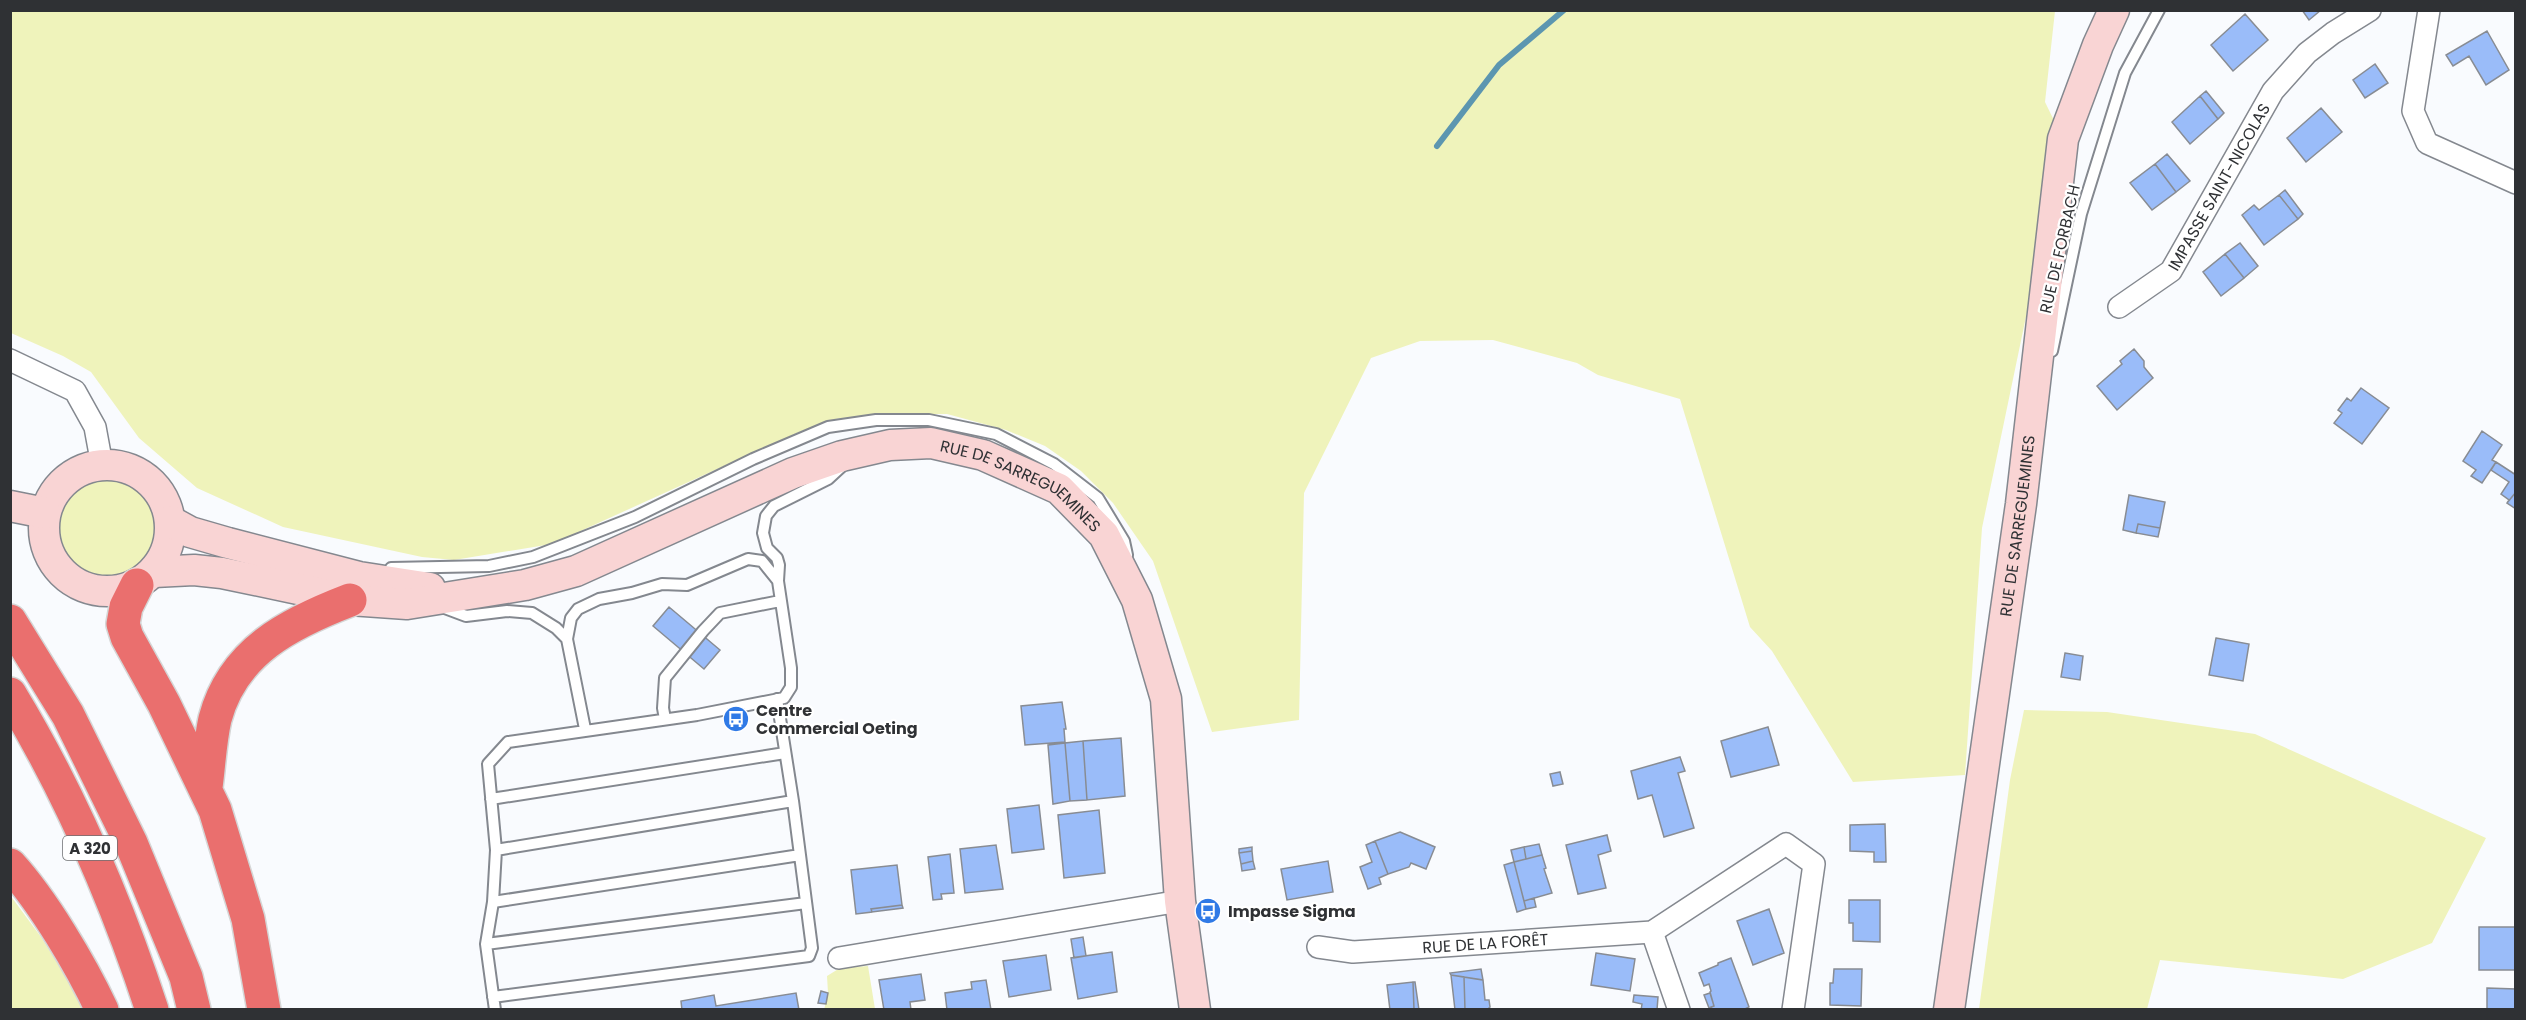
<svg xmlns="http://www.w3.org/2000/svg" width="2526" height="1020" font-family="Poppins,sans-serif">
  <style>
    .green { fill: #eff3bb }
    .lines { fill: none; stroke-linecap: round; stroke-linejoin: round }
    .stream { stroke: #5c96b0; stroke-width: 6 }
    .building { fill: #9abcf9; stroke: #888c93; stroke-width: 1.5 }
    .lane-casing { stroke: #84888f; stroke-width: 14 }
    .street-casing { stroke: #84888f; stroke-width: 24 }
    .secondary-casing { stroke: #84888f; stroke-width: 33 }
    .highway-casing { stroke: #d5d6d6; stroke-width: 36 }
    .lane { stroke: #fff; stroke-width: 10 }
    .street { stroke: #fff; stroke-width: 21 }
    .secondary { stroke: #f9d4d4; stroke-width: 30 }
    .highway { stroke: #ea6f6e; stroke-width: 33 }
    .labels { text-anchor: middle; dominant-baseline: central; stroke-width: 4.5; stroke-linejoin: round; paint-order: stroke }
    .shield { fill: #fff; stroke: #6d6f71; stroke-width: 1.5 }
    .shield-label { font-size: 15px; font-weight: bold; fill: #2f3134 }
    .street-label { font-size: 16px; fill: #2f3134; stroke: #fff }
    .poi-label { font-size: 16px; font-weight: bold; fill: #2f3134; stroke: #fff; text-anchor: start }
  </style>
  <rect width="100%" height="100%" fill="#f9fbfe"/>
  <path class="green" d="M11,11H2055L2045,102L2063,139L1982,528L1965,775L1853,782L1772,651L1750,627L1680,399L1598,375L1577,363L1493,340L1420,341L1371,358L1304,493L1299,720L1212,732L1153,561L1113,503L1081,471L1045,446L1006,430L947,414H884L835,419L799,432L552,544L454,560L422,557L283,527L197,488L139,438L91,372L63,356L11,333Z
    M57 529a51 51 0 1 1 102 0a51 51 0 1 1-102 0Z
    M2024,710L2107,712L2255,734L2486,838L2432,943L2343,979L2160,960L2147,1009H1979L2010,780Z
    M10,895L41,937L86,1009H11Z
    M868,966L875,1009L824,1010L828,993L827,976L840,968Z"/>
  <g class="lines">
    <path class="stream" d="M1437,146L1499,65L1564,10"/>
  </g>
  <path class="building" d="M2302,10H2321L2309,20Z
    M2245,14L2268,40L2233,71L2211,45Z
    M2487,31L2509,70L2486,85L2469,56L2453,66L2446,55Z
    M2375,64L2388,83L2365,98L2353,80Z
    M2206,91L2224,113L2218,119L2200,96Z
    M2200,96L2218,119L2190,144L2172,122Z
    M2321,108L2342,132L2306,162L2287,138Z
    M2167,154L2190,181L2176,192L2155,164Z
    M2155,164L2176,192L2152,210L2130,183Z
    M2285,190L2303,214L2298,219L2279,195Z
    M2279,195L2298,219L2264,245L2242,215L2254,205L2259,210Z
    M2240,243L2258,266L2244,278L2225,254Z
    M2225,254L2244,278L2221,296L2203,272Z
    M2134,349L2144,361V367L2153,378L2117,410L2097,386L2122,364L2120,361Z
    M2361,388L2389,408L2362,444L2334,423L2342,413L2338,410L2347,398L2351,401Z
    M2482,431L2502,445L2492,460L2496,462L2482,483L2471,476L2476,470L2463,461Z
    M2496,462L2516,475V492L2507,503L2509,500L2501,494L2509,482L2491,470Z
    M2516,492V509L2507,503Z
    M2129,495L2165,502L2160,528L2138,524L2136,533L2123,530Z
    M2138,524L2160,528L2158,537L2136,533Z
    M669,607L720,650L704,669L653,626Z
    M2216,638L2249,644L2243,681L2209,675Z
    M2065,653L2083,656L2080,680L2061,677Z
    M1062,702L1066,729H1064L1065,742L1025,745L1021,706Z
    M1768,727L1779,765L1731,777L1721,741Z
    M1121,738L1125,796L1087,800L1083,741Z
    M1083,741L1087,800L1070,801L1065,743Z
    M1065,743L1070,801L1053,804L1048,745Z
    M1680,757L1685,771L1678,773L1694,828L1664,837L1652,795L1638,799L1631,771Z
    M1560,772L1563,784L1553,786L1550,774Z
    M1039,805L1044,849L1012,853L1007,809Z
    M1099,810L1105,873L1064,878L1058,815Z
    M1885,824L1886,862H1874V852L1850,851V825Z
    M1400,832L1435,847L1426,869L1411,863L1409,867L1388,874L1375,841Z
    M1607,835L1611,851L1598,855L1606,888L1578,894L1566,845Z
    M1375,841L1388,874L1379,878L1381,884L1368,889L1360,867L1372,862L1366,845Z
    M1539,844L1542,855L1526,859L1524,847Z
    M996,845L1003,889L965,893L960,849Z
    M1252,847V851L1239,853V849Z
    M1524,847L1526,859L1514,862L1511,850Z
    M1252,851L1253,861L1241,864L1239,853Z
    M950,854L954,893L941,894L942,899L933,900L928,857Z
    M1542,855L1546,868L1544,869L1552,893L1524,901L1514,862Z
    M1253,861L1255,869L1242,871L1241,864Z
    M1328,861L1333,892L1287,900L1281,869Z
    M1514,862L1526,909L1517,912L1504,865Z
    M897,865L902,905L871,909L872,912L856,914L851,870Z
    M1534,898L1536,907L1526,909L1524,901Z
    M1849,900H1880V942L1853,941V923H1849Z
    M902,905L903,908L872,912L871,909Z
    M1769,909L1784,953L1753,965L1737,921Z
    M2479,927H2516V970H2479Z
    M1083,937L1086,956L1074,958L1071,939Z
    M1112,952L1117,992L1078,999L1071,958Z
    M1596,953L1635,959L1630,991L1591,985Z
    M1046,955L1051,990L1009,997L1003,961Z
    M1731,958L1749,1007L1743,1010H1712L1711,1007L1714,1006L1710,992L1711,991L1709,984L1704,986L1699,973L1718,965V963Z
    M1481,969L1483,980L1451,975L1450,973Z
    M1834,969H1862L1861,1006L1830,1005V983H1833Z
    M921,974L925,1000L910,1002L911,1010H884L879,980Z
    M1451,975L1464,977L1465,1010H1455Z
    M1464,977L1483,980L1485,1000H1489L1490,1007L1487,1010H1465Z
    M986,980L991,1010H947L945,993L972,989L971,982Z
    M1413,982H1415L1419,1010H1414Z
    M1413,982L1414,1010H1390L1387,985Z
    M2487,988L2516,989V1010H2487Z
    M821,991L828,993L826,1004L818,1003Z
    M796,993L799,1010H682L681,1001L714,995L716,1006Z
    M1710,993L1714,1006L1709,1008L1704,995Z
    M1634,995L1658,997L1657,1010H1641L1642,1004L1633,1002Z"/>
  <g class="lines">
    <g class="lane-casing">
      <path id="lane" d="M2052,351L2081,214L2125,73L2159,10
        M391,568L489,566L533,557L635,517L753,459L828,427L876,420H929L996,434L1054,464L1098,498L1124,541L1127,555
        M442,607L466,616L507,611L532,613L556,628L567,639L585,729
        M567,639L571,618L578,609L599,599L632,593L662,584L687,585L748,559L762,561L778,581
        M665,719L663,708L665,678L703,631L720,613L780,601
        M491,799L785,753
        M496,850L793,801
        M493,902L800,855
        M486,944L806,903
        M493,997L809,956L812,948L793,801L777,699
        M495,1010L486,944L493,902L496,850L488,764L508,742L697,715L784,698L791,687V668L778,581L779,565L777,558L767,548L763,533L766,516L774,506L828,479L841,467"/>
    </g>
    <g class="street-casing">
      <g id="street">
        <path d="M2429,10L2413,111L2427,143L2516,183"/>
        <path id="s1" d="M2119,307L2171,271L2273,91L2307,53L2333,33L2370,10"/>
        <path d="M10,360L75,391L95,427L102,465"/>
        <path d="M1652,932L1679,1010"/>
        <path id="s2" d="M1318,947L1353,952L1652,932L1786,844L1814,864L1793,1010"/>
        <path d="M839,958L1180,901"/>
      </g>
    </g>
    <g class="secondary-casing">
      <g id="secondary">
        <circle cx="107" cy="528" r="63"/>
        <path d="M10,506L45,513"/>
        <path d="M170,521L190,532L228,543L359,577L430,588"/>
        <path id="s3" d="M154,572L194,570L222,573L350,600L407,604L525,585L576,571L793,473L842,456L890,445L931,443L983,455L1059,489L1104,535L1137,600L1166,699L1180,901L1195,1010"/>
        <path id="s4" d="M1949,1010L2021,504L2063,139L2098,45L2114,10"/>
      </g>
    </g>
    <g class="highway-casing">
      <path id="highway" d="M137,585L126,607L123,624L127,637L164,704L215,810L248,919L264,1010
        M10,621L68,715L131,843L186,977L194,1010
        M10,694C70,793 116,900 152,1010
        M206,787C209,765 210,741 215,719C233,651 290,623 350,600
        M10,865C43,901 81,965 102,1010"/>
    </g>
    <use href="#lane" class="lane"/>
    <use href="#street" class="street"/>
    <use href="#secondary" class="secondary"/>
    <use href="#highway" class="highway"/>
  </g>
  <defs>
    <g id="bus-disc" transform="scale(1.35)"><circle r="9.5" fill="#307ae6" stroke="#fff"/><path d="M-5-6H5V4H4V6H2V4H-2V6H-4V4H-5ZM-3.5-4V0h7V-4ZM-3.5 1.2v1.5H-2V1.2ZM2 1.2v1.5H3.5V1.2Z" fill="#fff"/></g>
  </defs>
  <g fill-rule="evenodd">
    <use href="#bus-disc" x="736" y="719"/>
    <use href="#bus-disc" x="1208" y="911"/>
  </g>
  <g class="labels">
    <rect class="shield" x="63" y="836" width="54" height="24" rx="4.5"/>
    <g class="shield-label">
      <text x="90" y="848">A 320</text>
    </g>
    <g class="street-label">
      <text stroke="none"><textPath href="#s1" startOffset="160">IMPASSE SAINT-NICOLAS</textPath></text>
      <text transform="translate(2060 249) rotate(-77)">RUE DE FORBACH</text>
      <text stroke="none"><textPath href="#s3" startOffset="910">RUE DE SARREGUEMINES</textPath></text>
      <text stroke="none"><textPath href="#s4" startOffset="489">RUE DE SARREGUEMINES</textPath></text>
      <text stroke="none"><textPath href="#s2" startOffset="168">RUE DE LA FORÊT</textPath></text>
    </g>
    <g class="poi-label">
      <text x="756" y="710">Centre<tspan x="756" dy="18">Commercial Oeting</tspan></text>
      <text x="1228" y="911">Impasse Sigma</text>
    </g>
  </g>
  <rect width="2526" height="1020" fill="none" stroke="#2f3134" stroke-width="24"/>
</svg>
